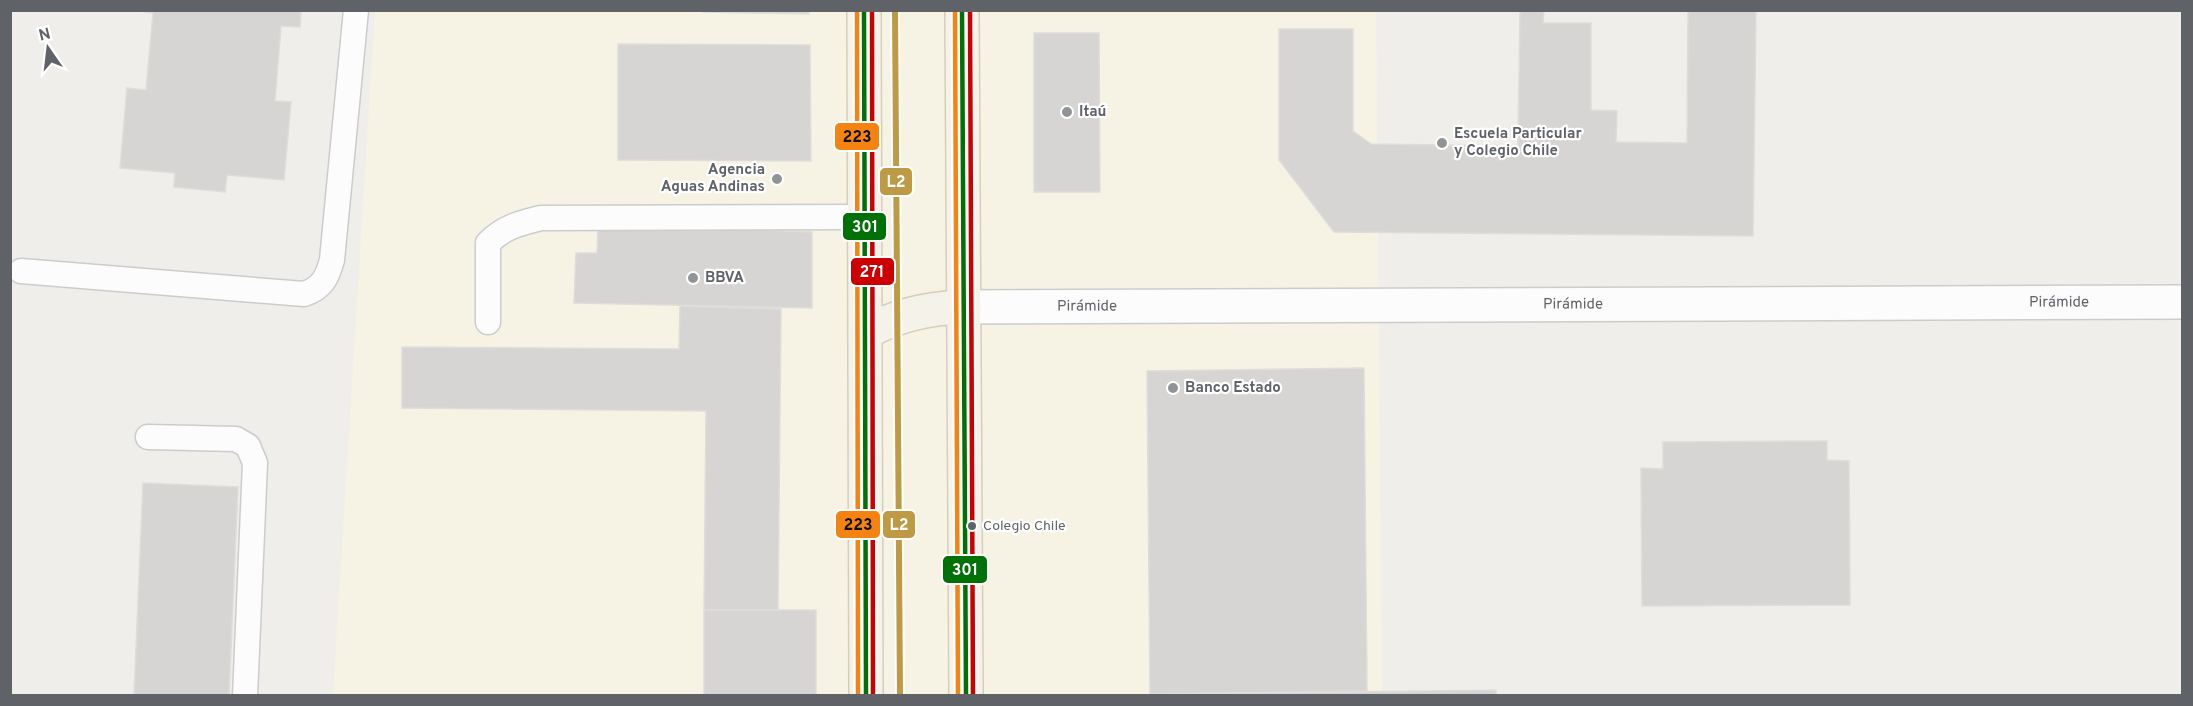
<svg xmlns="http://www.w3.org/2000/svg" width="2193" height="706" font-family="Overpass,sans-serif">
  <style>
    .commercial { fill: #f7f3e4 }
    .building { fill: #d6d5d3; stroke: #deddd9; stroke-width: 1.5 }
    .lines { fill: none; stroke-linecap: round; stroke-linejoin: round }
    .service-casing { stroke: #cbcccc; stroke-width: 27 }
    .tertiary-casing { stroke: #cbcccc; stroke-width: 36 }
    .primary-casing { stroke: #d7ceb8; stroke-width: 36 }
    .service { stroke: #fdfcfc; stroke-width: 24 }
    .tertiary { stroke: #fdfcfc; stroke-width: 33 }
    .primary { stroke: #f4f2e9; stroke-width: 33 }
    .bus-1-casing { stroke: #fff; stroke-width: 9 }
    .bus-2-casing { stroke: #fff; stroke-width: 9 }
    .bus-3-casing { stroke: #fff; stroke-width: 9 }
    .bus-1 { stroke: #007106; stroke-width: 4.5 }
    .bus-2 { stroke: #f48312; stroke-width: 4.5 }
    .bus-3 { stroke: #c00; stroke-width: 4.5 }
    .metro-1-casing { stroke: #fff; stroke-width: 10 }
    .metro-1 { stroke: #bf9a45; stroke-width: 6 }
    .poi-dot { fill: #919496; stroke: #fff; stroke-width: 2 }
    .bus-dot { fill: #5f6368; stroke: #fff; stroke-width: 2 }
    .labels { text-anchor: middle; dominant-baseline: central; stroke-width: 4.5; stroke-linejoin: round; paint-order: stroke }
    .bus-label { font-size: 14px; fill: #5f6368; stroke: #fff; text-anchor: start }
    .poi-label { font-size: 15px; font-weight: bold; fill: #5f6368; stroke: #fff; text-anchor: start }
    .street-label { font-size: 15px; fill: #5f6368; stroke: #fff }
    .line-badge { stroke: #fff; stroke-width: 2 }
    .badge-label { font-size: 16px; text-anchor: middle; font-weight: bold; fill: #fff }
    .pale-badge-label { font-size: 16px; text-anchor: middle; font-weight: bold; fill: #111 }
  </style>
  <rect width="100%" height="100%" fill="#efeeea"/>
  <path class="commercial" d="M375,11H1376L1382,695L333,696Z"/>
  <path class="building" d="M136,10H301L300,27L281,26L275,101L291,102L284,180L227,175L225,192L174,187L175,173L120,168L127,88L146,90L153,13Z
    M703,10H809V14L703,12Z
    M1520,10H1544L1543,23H1591V110L1617,111L1616,142L1687,143L1688,10H1756L1753,236L1334,232L1279,160V29H1353V131L1371,144L1518,146Z
    M1034,33H1099L1100,192H1034Z
    M618,44L810,45L811,161L618,160Z
    M598,225L812,232V308L574,303L576,253H597Z
    M680,306L781,309L778,610H704L706,411L402,408V347L679,349Z
    M1364,368L1367,691L1150,694L1147,371Z
    M1827,441V460L1849,461L1850,605L1642,606L1641,468L1663,469V442Z
    M143,483L238,487L229,696H134Z
    M704,610H816V696H704Z
    M1496,690V696H1197V694Z"/>
  <g class="lines">
    <g class="service-casing">
      <path id="service" d="M21,271L304,294C322,288 327,278 332,260L356,10
        M488,322V243C504,227 520,223 541,218L865,217
        M148,437L236,439L248,446L255,463L245,696"/>
    </g>
    <g class="tertiary-casing">
      <g id="tertiary">
        <path id="s1" d="M963,307L2182,302"/>
      </g>
    </g>
    <g class="primary-casing">
      <path id="primary" d="M864,10L866,696
        M962,10L966,696
        M865,333C896,315 927,308 963,307"/>
    </g>
    <use href="#service" class="service"/>
    <use href="#tertiary" class="tertiary"/>
    <use href="#primary" class="primary"/>
    <g class="bus-1-casing">
      <path id="bus-1" d="M864,10L866,696
        M962,10L966,696"/>
    </g>
    <g class="bus-2-casing">
      <path id="bus-2" d="M857,10L858,696
        M955,10L958,696"/>
    </g>
    <g class="bus-3-casing">
      <path id="bus-3" d="M872,10L873,696
        M970,10L973,696"/>
    </g>
    <use href="#bus-1" class="bus-1"/>
    <use href="#bus-2" class="bus-2"/>
    <use href="#bus-3" class="bus-3"/>
    <g class="metro-1-casing">
      <path id="metro-1" d="M895,10L900,696"/>
    </g>
    <use href="#metro-1" class="metro-1"/>
  </g>
  <g class="poi-dot">
    <circle cx="1067" cy="112" r="6"/>
    <circle cx="1442" cy="143" r="6"/>
    <circle cx="777" cy="179" r="6"/>
    <circle cx="693" cy="278" r="6"/>
    <circle cx="1173" cy="388" r="6"/>
  </g>
  <circle class="bus-dot" cx="972" cy="526" r="5"/>
  <g class="labels">
    <g class="bus-label">
      <text x="983" y="526">Colegio Chile</text>
    </g>
    <g class="poi-label">
      <text x="1079" y="112">Itaú</text>
      <text x="1454" y="134">Escuela Particular<tspan x="1454" dy="17">y Colegio Chile</tspan></text>
      <text x="765" y="170" text-anchor="end">Agencia<tspan x="765" dy="17">Aguas Andinas</tspan></text>
      <text x="705" y="278">BBVA</text>
      <text x="1185" y="388">Banco Estado</text>
    </g>
    <g class="street-label">
      <text stroke="none"><textPath href="#s1" startOffset="1096">Pirámide</textPath></text>
      <text stroke="none"><textPath href="#s1" startOffset="610">Pirámide</textPath></text>
      <text stroke="none"><textPath href="#s1" startOffset="124">Pirámide</textPath></text>
    </g>
  </g>
  <g class="line-badge">
    <rect x="834" y="122" width="46" height="29" rx="6" fill="#f48312"/>
    <rect x="879" y="167" width="34" height="29" rx="6" fill="#bf9a45"/>
    <rect x="842" y="212" width="45" height="29" rx="6" fill="#007106"/>
    <rect x="850" y="257" width="45" height="29" rx="6" fill="#c00"/>
    <rect x="835" y="510" width="46" height="29" rx="6" fill="#f48312"/>
    <rect x="882" y="510" width="34" height="29" rx="6" fill="#bf9a45"/>
    <rect x="942" y="555" width="46" height="29" rx="6" fill="#007106"/>
  </g>
  <g class="badge-label">
    <text x="896" y="187">L2</text>
    <text x="865" y="232">301</text>
    <text x="872" y="277">271</text>
    <text x="899" y="530">L2</text>
    <text x="965" y="575">301</text>
  </g>
  <g class="pale-badge-label">
    <text x="857" y="142">223</text>
    <text x="858" y="530">223</text>
  </g>
  <rect width="2193" height="706" fill="none" stroke="#5f6368" stroke-width="24"/>
  <g transform="translate(48 48) rotate(346)" stroke="#ffffff" stroke-width="4.5" paint-order="stroke">
  <path d="M0-4.5L10 22L0 15L-10 22Z" fill="#5f6368"/>
  <text y="-9" font-size="16" font-weight="bold" text-anchor="middle" fill="#5f6368">N</text>
  </g>
</svg>
